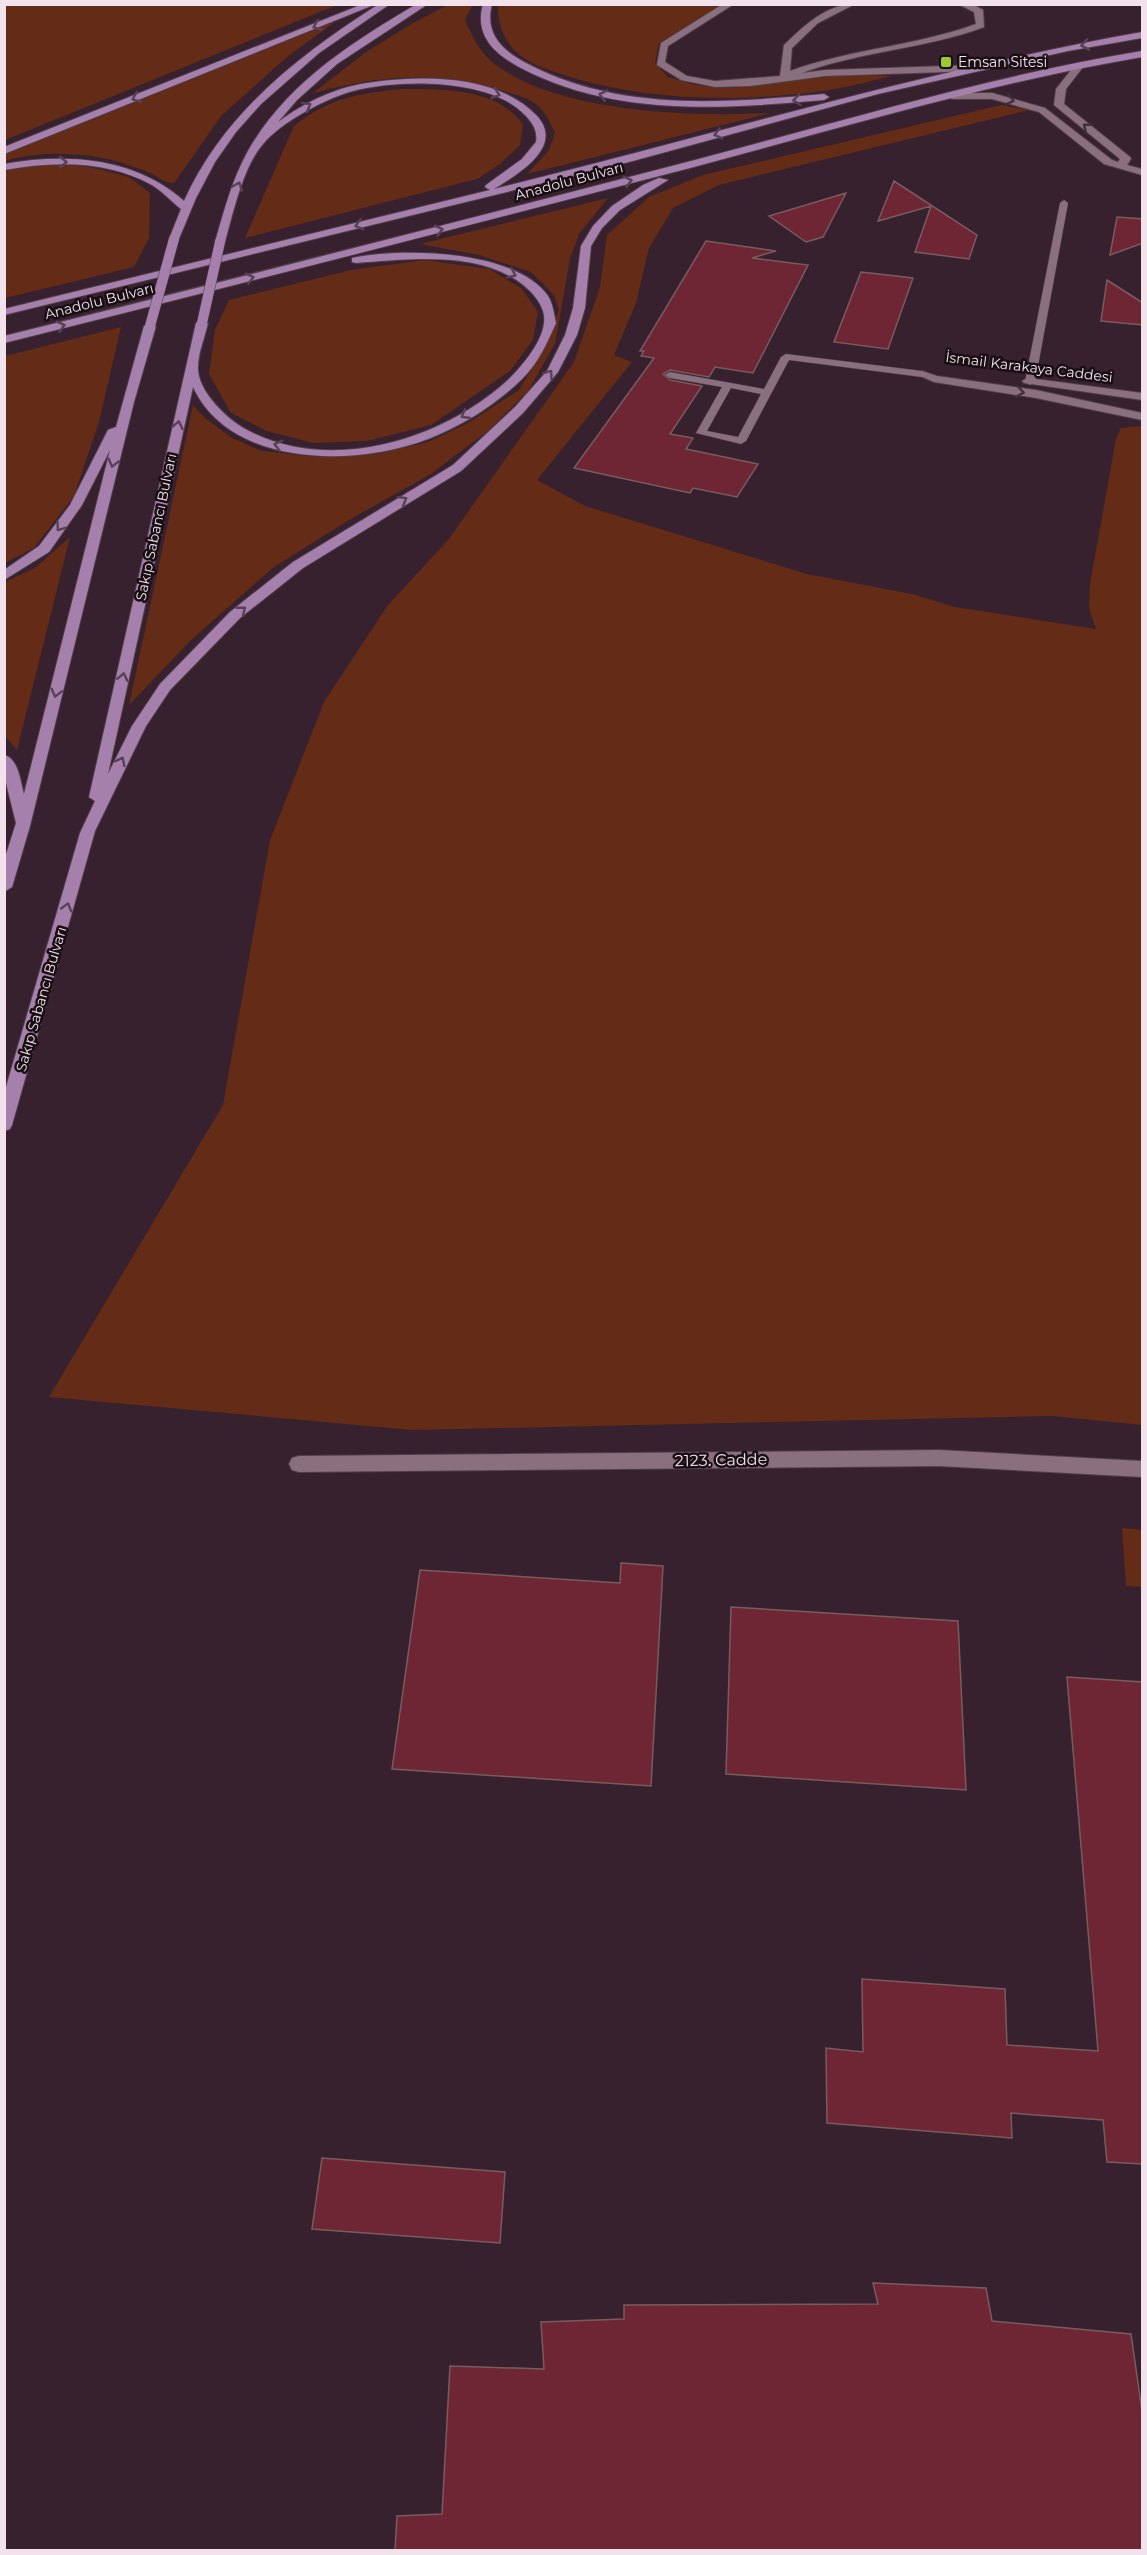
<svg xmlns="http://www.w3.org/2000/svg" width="1147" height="2555" font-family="Montserrat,sans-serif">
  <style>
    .green { fill: #642b16 }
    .building { fill: #6e2634; stroke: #795b5e; stroke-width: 1.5 }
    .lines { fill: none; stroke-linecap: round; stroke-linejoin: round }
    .lane-casing { stroke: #513e49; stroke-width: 1 }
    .street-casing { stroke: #513e49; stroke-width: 2 }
    .primary-casing { stroke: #513e49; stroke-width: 2 }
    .lane { fill: #8a6f7e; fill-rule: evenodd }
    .street { fill: #8a6f7e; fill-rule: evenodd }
    .primary { fill: #a680ac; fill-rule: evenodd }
    .primary-bridge-casing { stroke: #513e49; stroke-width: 11; stroke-linecap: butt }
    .primary-bridge { stroke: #a680ac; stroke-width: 10 }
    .oneway { stroke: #584158 }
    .oneway2 { stroke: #403039 }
    .poi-dot { fill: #9dca30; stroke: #180e14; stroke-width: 2 }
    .labels { text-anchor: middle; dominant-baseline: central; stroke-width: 5; stroke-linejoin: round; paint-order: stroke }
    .far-poi-label { font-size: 14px; fill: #f2e2eb; stroke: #180e14; text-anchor: start }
    .far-street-label { font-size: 14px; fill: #f2e2eb; stroke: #180e14 }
    .street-label { font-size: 16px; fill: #f2e2eb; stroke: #180e14 }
  </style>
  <rect width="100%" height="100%" fill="#37212e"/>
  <path class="green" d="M5,4H337V5L5,140Z
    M473,4L465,20C473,38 480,53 496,65C560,113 693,117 771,113L527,174L549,150L555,133C551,125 547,115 541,109C533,98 512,94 500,90C429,71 383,75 313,93L366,52L413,23L448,5Z
    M498,5H724L659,43L655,63L668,77L695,85L732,88L849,74L892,76C867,82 841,89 816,92C735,102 646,101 567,76C552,71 534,66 521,56C504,43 498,25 498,5Z
    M336,21L287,57L222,115L174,183C163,182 160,178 150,173C143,169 135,168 128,165C90,152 43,150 5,161V154Z
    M403,89C442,89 499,88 523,125L520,145L500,164L477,179L245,238L294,126C329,98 359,93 403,89Z
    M1001,105L1029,110L719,185L673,208L649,248L636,303L614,355L632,362L537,480L585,506L807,574L912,594L955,607L1096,629L1089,608L1090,584L1116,439L1121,428L1142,426V1425L1053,1416L412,1430L49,1397L223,1105L270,840L324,702L388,605L448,540L574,362L600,287L607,235L649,197L703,175Z
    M44,163L90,167L129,177L150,193L149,238L134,267L5,298V171Z
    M608,198L579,234L570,259L555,344L528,391L489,430L431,474L349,520L274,567L191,640L129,705L193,405L205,418L232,438L262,451L318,457L377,454L428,442L468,423L519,390L545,346L559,310L554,295L531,272L479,255L420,244Z
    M425,260L489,269L521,288L538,312L533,340L510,371L431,425L367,441L313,443L267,431L231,413L209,374L215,330L229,300L351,270Z
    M121,327L99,422L74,496L34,548L5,563V356Z
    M70,537L17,750L5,736V582L35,568Z
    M1122,1528L1142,1530V1587L1126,1586Z"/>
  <path class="building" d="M894,181L977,235L969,259L915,252L931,206L878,221Z
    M846,193L823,237L806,242L769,216Z
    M1117,217L1143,219V243L1110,255Z
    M706,241L776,251L752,258L808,265L753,373L715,367L709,377L670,370L663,374L670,380L702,386L670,434L693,438L686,449L758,464L737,497L693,488L690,493L574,468L654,358L641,356L644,351H640Z
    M861,272L913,278L888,349L834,342Z
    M1107,280L1143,303V325L1101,321Z
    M621,1563L663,1566L651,1786L392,1769L420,1570L620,1583Z
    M731,1607L958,1621L966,1790L726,1774Z
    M1067,1677L1143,1682V2164L1107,2162L1103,2120L1011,2113L1012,2138L827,2123L826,2048L863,2052L862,1979L1005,1989L1007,2045L1098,2051Z
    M322,2158L505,2172L500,2243L312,2229Z
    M873,2283L986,2288L992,2321L1131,2334L1143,2418V2550H395L397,2516L442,2514L450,2366L544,2369L541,2322L624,2319V2305L878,2304Z"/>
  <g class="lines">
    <g class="lane-casing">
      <path id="lane" d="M1064,200L1068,203L1035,382L1030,385L1025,382L1060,203Z
        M786,354L922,371L927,374L922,377L789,360L746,441L741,444L696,433L722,387L670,378L665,375L670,372L764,389L781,357ZM731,388L761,394L738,437L707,431Z"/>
    </g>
    <g class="street-casing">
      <path id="street" d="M723,4H734L668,46L665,62L687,76L715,81L780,76L784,45C804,26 826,4 855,4L818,23L792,48L790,71C851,49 916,46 976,24L974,12L958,4H972L983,10L984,27C925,49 861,51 802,73L825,70L976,65L981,68L976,71L825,76L750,86L715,87L681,80L657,65L661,43Z
        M1075,65L1083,67L1066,89L1064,104L1130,157L1131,159L1127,165L1142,169V175L1104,164L1039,112L992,99H952L947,96L952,93H992L1045,108L1112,160L1118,162L1120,159L1054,105L1056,89Z
        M922,371L937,376L1036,390L1142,413V420L1036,398L934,382L916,374Z
        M1028,378L1142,393V400L1024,383L1022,381Z
        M939,1450L1142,1461V1477L939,1466L299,1472L292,1470L289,1464L292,1458L299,1456Z"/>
    </g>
    <g class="primary-casing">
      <path id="primary" d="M363,4H376L4,154V147Z
        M379,4H390L319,53L261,104L236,132L215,162L196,198L178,241L174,242L169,239L181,209C171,201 163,192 152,185C107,160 54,161 4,170V164C68,153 134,157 184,201C224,113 299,55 379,4Z
        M417,4H428L337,64L297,100L278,122C307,101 338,86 374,82C426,75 497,75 536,115C566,146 518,174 494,189C710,136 923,71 1142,32V38L1068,51L878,94L629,162L4,315V309L490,190L485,187L486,185L522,159L536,142C538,130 532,122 524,114C489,78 398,79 353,91C326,98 280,123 263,144C243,167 233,213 225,242L220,245L215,242C224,211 232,180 248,151C286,84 352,42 417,4Z
        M483,4H492C484,35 503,51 528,64C620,112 724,103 824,94L829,97L824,100C721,109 615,117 521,68C495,54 474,36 483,4Z
        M1142,51V57C990,83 840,128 690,168C462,227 233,286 4,343V336C235,279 465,220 695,160C843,121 991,76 1142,51Z
        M659,178L668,180L620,210L602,228L591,246L585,308L577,335L558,372L523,413L461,471L303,568L240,618L170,690L146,726L95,831L12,1125L10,1129L4,1131V1094L80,833L95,801L89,797L196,323L202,320L208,323C205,337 198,353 198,367C197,391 228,420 247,430C330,474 441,441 508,380C521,367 542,343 544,323C546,311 538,299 530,291C487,249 411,259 356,263L352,262V258C402,247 516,250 548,296C553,304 554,314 556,323C547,343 539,362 523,378C497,404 462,426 428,439C356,467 231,468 193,387L108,774L132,726L160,684L230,612L293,562L453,465L515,407L547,371L565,335L573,308L581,246L593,226L612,206L643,185Z
        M150,323L156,326L134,402L30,826L12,887L4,892V861L16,823L4,775V755C19,759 20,781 24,794L110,450L82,505L49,552L4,580V570L39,546L70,505L108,430L116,427L144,326Z"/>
    </g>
    <use href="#lane" class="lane"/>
    <use href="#street" class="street"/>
    <use href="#primary" class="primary"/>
    <g class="primary-bridge-casing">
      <path id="primary-bridge" d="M202,323L220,242
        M150,326L174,239"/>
    </g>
    <use href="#primary-bridge" class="primary-bridge"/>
  </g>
  <defs><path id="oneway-chevron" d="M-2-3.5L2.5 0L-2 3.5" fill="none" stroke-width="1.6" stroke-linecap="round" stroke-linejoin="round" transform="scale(1.5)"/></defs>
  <g class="oneway">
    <use href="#oneway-chevron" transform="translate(317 26) rotate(158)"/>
    <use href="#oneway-chevron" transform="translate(1085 45) rotate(170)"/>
    <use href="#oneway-chevron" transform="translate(496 94) rotate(19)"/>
    <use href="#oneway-chevron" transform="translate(603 95) rotate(-166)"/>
    <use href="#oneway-chevron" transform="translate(136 98) rotate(158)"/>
    <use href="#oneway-chevron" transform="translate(797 100) rotate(174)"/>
    <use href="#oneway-chevron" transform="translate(307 106) rotate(-29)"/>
    <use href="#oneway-chevron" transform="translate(718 134) rotate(165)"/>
    <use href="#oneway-chevron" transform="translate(63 162) rotate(1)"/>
    <use href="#oneway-chevron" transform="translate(628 181) rotate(-15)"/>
    <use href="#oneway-chevron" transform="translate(238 186) rotate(-68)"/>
    <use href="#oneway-chevron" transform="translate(359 225) rotate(166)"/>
    <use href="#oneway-chevron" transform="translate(439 230) rotate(-15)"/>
    <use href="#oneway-chevron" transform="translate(512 274) rotate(24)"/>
    <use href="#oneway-chevron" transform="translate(250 278) rotate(-14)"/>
    <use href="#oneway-chevron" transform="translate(61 326) rotate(-14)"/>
    <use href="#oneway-chevron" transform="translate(549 374) rotate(-54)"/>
    <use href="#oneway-chevron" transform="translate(465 415) rotate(149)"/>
    <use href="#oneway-chevron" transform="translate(178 425) rotate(-78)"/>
    <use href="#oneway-chevron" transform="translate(278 445) rotate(-166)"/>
    <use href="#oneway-chevron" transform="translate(113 463) rotate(104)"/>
    <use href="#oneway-chevron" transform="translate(403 500) rotate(-31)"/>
    <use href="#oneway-chevron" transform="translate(60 527) rotate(126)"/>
    <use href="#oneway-chevron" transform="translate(242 610) rotate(-39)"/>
    <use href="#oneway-chevron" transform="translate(123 677) rotate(-78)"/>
    <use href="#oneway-chevron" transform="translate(56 693) rotate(104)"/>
    <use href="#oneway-chevron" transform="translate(121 761) rotate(-63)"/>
    <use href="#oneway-chevron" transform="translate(67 907) rotate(-74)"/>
  </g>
  <g class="oneway2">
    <use href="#oneway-chevron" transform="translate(1010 100) rotate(13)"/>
    <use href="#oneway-chevron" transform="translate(1087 127) rotate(-141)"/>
    <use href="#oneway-chevron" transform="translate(1020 392) rotate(8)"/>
  </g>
  <rect class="poi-dot" x="940" y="56" width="12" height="12" rx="3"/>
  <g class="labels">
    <g class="far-poi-label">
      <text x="958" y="62">Emsan Sitesi</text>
    </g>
    <g class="far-street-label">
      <text transform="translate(569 181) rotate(-15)">Anadolu Bulvarı</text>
      <text transform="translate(99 301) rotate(-14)">Anadolu Bulvarı</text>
      <text transform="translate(1029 367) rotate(7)">İsmail Karakaya Caddesi</text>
      <text transform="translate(156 527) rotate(-78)">Sakıp Sabancı Bulvarı</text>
      <text transform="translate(41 999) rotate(-74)">Sakıp Sabancı Bulvarı</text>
    </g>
    <g class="street-label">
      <text transform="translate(721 1460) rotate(-1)">2123. Cadde</text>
    </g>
  </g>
  <rect width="1147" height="2555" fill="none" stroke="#f2e2eb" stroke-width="12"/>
</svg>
